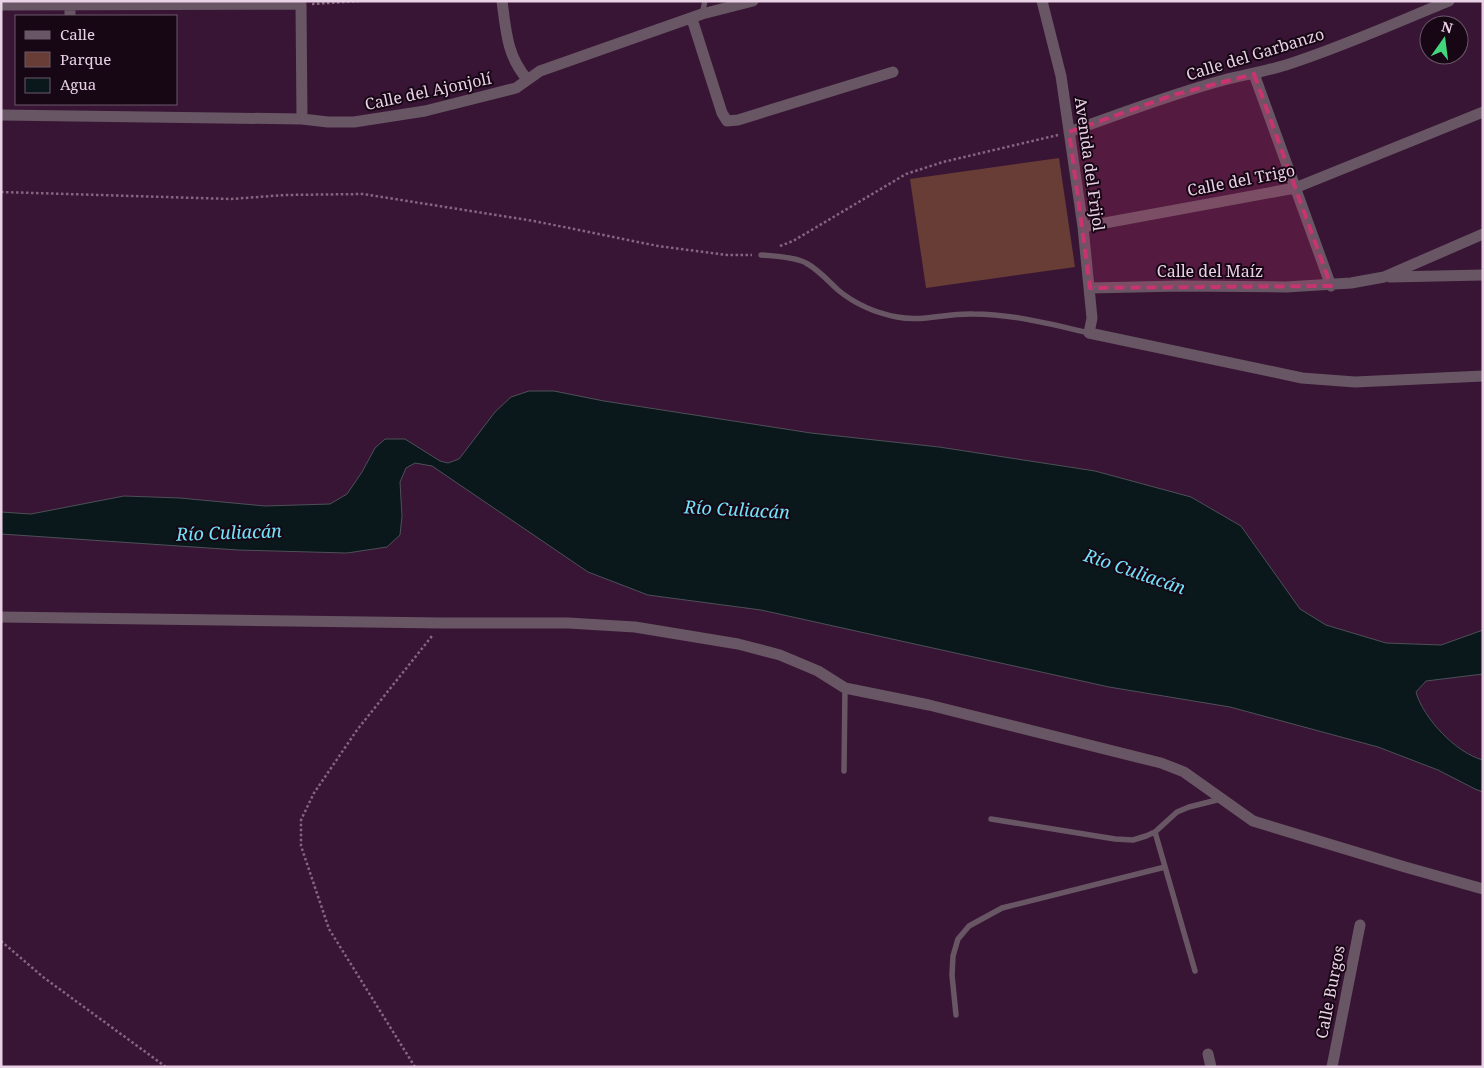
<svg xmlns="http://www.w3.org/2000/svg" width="1484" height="1068" font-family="'Noto Serif',serif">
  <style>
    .park { fill: #683d35 }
    .water { fill: #0a181b; stroke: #4d5058 }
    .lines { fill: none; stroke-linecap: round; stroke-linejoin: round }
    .path { stroke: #856681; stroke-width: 2.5; stroke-dasharray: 2.5 2.5; stroke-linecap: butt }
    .service { stroke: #685664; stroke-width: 5.5 }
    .minor { stroke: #685664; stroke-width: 11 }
    .marked { fill: #c83470; fill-opacity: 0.2; stroke: #c83470; stroke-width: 4; stroke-dasharray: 10 6; stroke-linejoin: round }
    .labels { text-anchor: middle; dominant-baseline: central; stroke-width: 4; stroke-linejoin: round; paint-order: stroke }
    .street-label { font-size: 16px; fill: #ead2e6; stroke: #170715 }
    .water-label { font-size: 18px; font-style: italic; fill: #72e3f9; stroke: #170715 }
  </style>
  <rect width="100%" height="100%" fill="#381534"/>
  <path class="park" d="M1059,158L1075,267L926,288L910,179Z"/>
  <path class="water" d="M529,391H554L604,401L811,433L939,447L1095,471L1191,497L1241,526L1300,609L1326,625L1386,643L1441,645L1483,630V674L1426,681L1416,692C1423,718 1456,753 1483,760V792L1475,789L1438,770L1378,747L1230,707L1109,687L761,610L648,595L588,572L432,466L415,463L406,468L400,482L402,516L400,535L387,547L347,553L238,550L1,534V512L31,514L124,496L180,498L265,506L330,504L347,494L362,472L375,448L385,439H405L440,461L448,463L459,459L495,412L511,397Z"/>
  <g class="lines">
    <path class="path" d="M312,4L359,1
      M1,192L231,199L285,195L363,194L534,221L658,246L727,255H752
      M780,246L793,241L906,174L943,162L1058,135
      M1,941L43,977L166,1067
      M415,1067L329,929L301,846V820L314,793L357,730L432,636"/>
    <path class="service" d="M702,14L705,1
      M761,255C774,256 796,257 806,263C819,270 828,281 838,290C855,304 876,313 897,317C923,322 947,313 973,314C1012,314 1051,324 1089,333
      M844,771L845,688
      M991,819L1115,839L1133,840L1146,836L1155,832L1177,812L1189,807L1221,799
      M1155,832L1195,971
      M956,1015L952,975L953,956L958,939L969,926L1002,908L1165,867"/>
    <path class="minor" d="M502,1C506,31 507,56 527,79
      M1042,1L1061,76L1083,227L1092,318L1089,333L1302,378L1355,382L1483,376
      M1,5L301,4L302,119
      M70,16V1
      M692,19L722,113L727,121L738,120L893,72
      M1254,74L1331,286
      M1,115L302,119L328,122H354L425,111L516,88L540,71L702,14L753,1
      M1069,132C1120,114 1171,94 1224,80C1244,75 1266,71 1286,65C1342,47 1395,23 1449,1
      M1083,227L1295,188L1483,112
      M1390,277L1483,275
      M1090,288L1181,286L1286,287L1351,283L1384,277L1483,234
      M1,617L442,623H568L635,627L738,644L780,655L818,671L845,688L929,705L1161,763L1184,772L1253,821L1405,867L1483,889
      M1208,1054L1211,1067
      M1332,1067L1360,925"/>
  </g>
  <path class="marked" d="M1254,74L1331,286L1090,288L1069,132L1173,95Z"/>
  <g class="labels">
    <g class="street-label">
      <text transform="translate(1255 54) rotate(-17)">Calle del Garbanzo</text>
      <text transform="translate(428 91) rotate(-12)">Calle del Ajonjolí</text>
      <text transform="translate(1090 164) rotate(82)">Avenida del Frijol</text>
      <text transform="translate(1241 180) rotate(-11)">Calle del Trigo</text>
      <text x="1210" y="271">Calle del Maíz</text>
      <text transform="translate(1330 992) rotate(-79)">Calle Burgos</text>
    </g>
    <g class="water-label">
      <text transform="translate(737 509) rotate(3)">Río Culiacán</text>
      <text transform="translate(229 532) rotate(-2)">Río Culiacán</text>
      <text transform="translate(1135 571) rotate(19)">Río Culiacán</text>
    </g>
  </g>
  <rect width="1484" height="1068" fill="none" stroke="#ead2e6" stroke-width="5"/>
  <rect x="15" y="15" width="162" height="90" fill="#170715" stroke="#6b5869"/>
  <rect x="25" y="31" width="25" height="8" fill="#685664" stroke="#6b5869"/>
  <text x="60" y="40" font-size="15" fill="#ead2e6">Calle</text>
  <rect x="25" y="52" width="25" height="15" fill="#683d35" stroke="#6b5869"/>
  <text x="60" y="65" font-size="15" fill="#ead2e6">Parque</text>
  <rect x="25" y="78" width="25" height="15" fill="#0a181b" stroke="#6b5869"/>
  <text x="60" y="90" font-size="15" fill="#ead2e6">Agua</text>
  <g transform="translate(1444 40) rotate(14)"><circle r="24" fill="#170715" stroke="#6b5869"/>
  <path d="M0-4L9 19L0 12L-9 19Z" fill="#42d77c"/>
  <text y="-8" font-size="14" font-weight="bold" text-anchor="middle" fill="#ead2e6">N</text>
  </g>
</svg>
